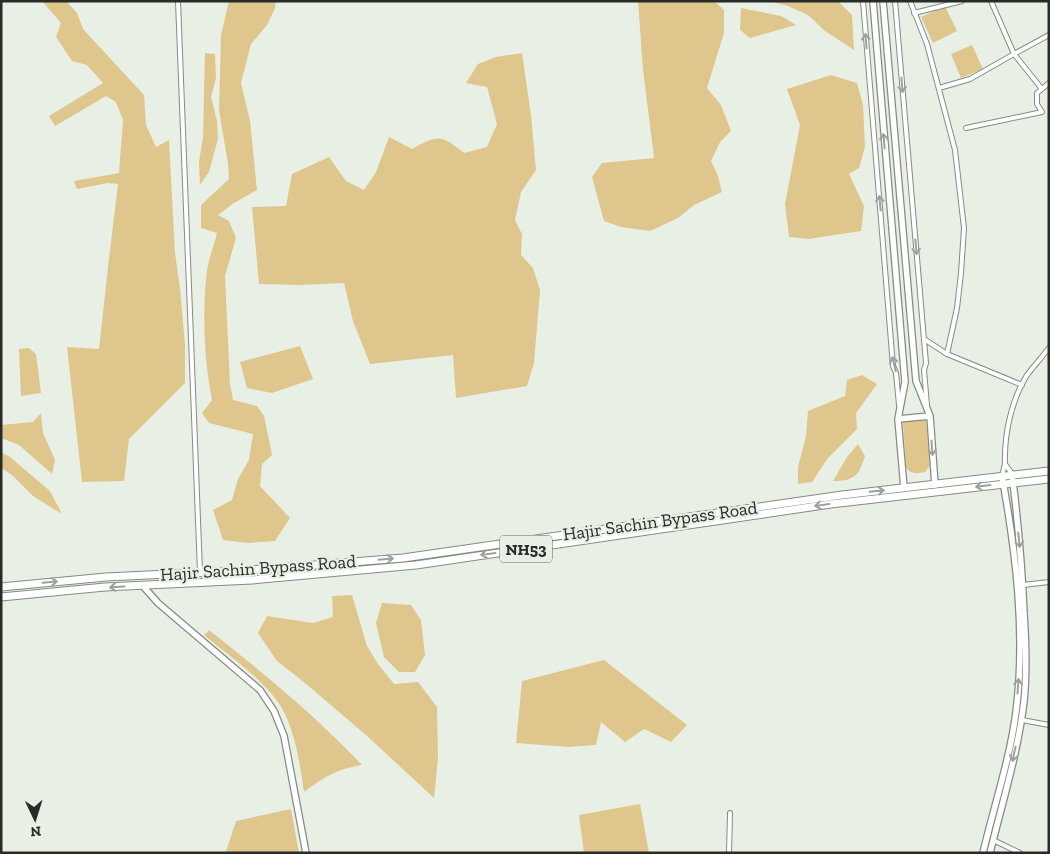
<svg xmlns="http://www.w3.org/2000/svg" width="1050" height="854" font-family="'Zilla Slab',serif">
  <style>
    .green { fill: #dfc68c }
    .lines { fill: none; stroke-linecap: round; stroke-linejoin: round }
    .street-casing { stroke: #848c81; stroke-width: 6 }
    .secondary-casing { stroke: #848c81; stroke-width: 8 }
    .highway-casing { stroke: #848c81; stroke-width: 9 }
    .street { stroke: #fff; stroke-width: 4 }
    .secondary { stroke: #fff; stroke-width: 5.5 }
    .highway { stroke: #fff; stroke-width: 7 }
    .oneway { stroke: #9ea09e }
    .labels { text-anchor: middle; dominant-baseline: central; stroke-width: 4.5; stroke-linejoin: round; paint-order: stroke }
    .shield { fill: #e8f0e5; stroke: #626660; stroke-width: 1 }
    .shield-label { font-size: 16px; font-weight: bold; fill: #282b27 }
    .street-label { font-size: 18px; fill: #282b27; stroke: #e8f0e5 }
  </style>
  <rect width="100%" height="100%" fill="#e8f0e5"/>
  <path class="green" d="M42,1H66L77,13L83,29L144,95L146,125L156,147L169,140L175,253L180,288L185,345V383L129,439L124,481L82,482L67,347L99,349L108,267L118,184L108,183L77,189L74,181L119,173L123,120L116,102L106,96L55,126L49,116L103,83L87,65L72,61L56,37L61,23Z
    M229,1H276L275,8L267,25L251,44L241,83L250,121L257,190L234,203L218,215L229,221L236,238L225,276L230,384L233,400L257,406L264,416L272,455L262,464L260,486L290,518L275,541L248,543L223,540L213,510L232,500L238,479L249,460L253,434L209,423L202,413L212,400C204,360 202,311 207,270C209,258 214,245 217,233L201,228V205L229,179L228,164L219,110L221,35Z
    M638,1H714L724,10V33L707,88L721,105L731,131L720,142L711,161L718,176L722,192L694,205L678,218L650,231L621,227L604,221L592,177L602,163L654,158L643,70Z
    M769,1H838L852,15L854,50L825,31L808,15L788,6Z
    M945,6L957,31L933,43L921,17Z
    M741,8L781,16L796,25L750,38L740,30Z
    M972,45L983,69L961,78L951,54Z
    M205,53L215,54L216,78L211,97L217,121L218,139L209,172L200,185L199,162L203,137Z
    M522,53L531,115L536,170L521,192L515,220L522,234L521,255L533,268L540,290L534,363L527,386L456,398L453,355L370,364L353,321L344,283L299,285L259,284L252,207L286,206L292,174L329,157L346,181L364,190L376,172L389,137L412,149C438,135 440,134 464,153L487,147L497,124L487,87L466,83L478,64L496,57Z
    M831,75L857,83L863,105L865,147L859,168L849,174L864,206L861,231L808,239L789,237L785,204L800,125L787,89Z
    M300,346L313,379L272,393L247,388L240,362Z
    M29,348L36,354L41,393L21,396L19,349Z
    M862,375L877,384L856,413L857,429L828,458L812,482L798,484V467L806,436L808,411L845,396L847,380Z
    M41,413L43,433L55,460L52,474L19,445L1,438V425L33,422Z
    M926,420L930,465L925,472C917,474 910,474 906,467L903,422Z
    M858,444L865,456C859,476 854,481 833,481L847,457Z
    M1,452L10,457L50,491L62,514L33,496L12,475L1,468Z
    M352,595L367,646L378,664L394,684L418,682L437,707L438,758L434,798L367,736L305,683L277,661L258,633L267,616L313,623L333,617L332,596Z
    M382,603L411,605L421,620L425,655L415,672H399L384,657L376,623Z
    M209,630C262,672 315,715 362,765C337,769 324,777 304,792C300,764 294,721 275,698C255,673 228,655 204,635Z
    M604,660L687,725L671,742L644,729L625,742L601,722L596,745L569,747L516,743L522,681Z
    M640,804L649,853H584L579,815Z
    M291,809L299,853H233L226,851L236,821Z"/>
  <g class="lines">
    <g class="street-casing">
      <path id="street" d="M178,1L200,572
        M863,1L893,366L896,373L899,405
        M895,1L926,363L924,370L927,405
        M910,1L927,44L955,150L964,228L961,273L957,308L947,354L924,339
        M914,13L962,1
        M1049,35L1014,54L1042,89L1049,83
        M939,88L970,79L1014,54L991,1
        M966,128L1042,112L1037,104V93L1042,89
        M947,354L1022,385
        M1005,464C1004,435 1011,401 1027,375C1034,366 1042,357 1049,348
        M1002,476L1005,464L1012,474
        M1023,585L1049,582
        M1022,720L1049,725
        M993,840L1020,853
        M729,853L730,813"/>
    </g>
    <g class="secondary-casing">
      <path id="secondary" d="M873,1L905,382L898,419L904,488
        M883,1L916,381L930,416L935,485
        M898,419L930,416
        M143,586L158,603L260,690L274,711L284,736L306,853
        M983,853C994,806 1010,759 1016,712C1026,634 1016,553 1002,476
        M990,853C1002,803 1018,753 1024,701C1027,672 1026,643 1024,614C1022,567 1018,521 1012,474"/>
    </g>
    <g class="highway-casing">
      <path id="highway" d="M1,587L106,577L251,570L403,558L842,495L1049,471
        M1,597L105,587L252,580L416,565L831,504L1049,479"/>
    </g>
    <use href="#street" class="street"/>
    <use href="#secondary" class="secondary"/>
    <use href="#highway" class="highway"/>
  </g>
  <defs><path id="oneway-shaft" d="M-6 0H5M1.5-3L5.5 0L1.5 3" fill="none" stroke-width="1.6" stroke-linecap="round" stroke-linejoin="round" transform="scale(1.25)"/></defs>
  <g class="oneway">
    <use href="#oneway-shaft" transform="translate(866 41) rotate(-95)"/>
    <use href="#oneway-shaft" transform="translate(902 85) rotate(85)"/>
    <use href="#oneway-shaft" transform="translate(884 141) rotate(-95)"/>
    <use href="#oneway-shaft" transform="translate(880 203) rotate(-95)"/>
    <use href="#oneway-shaft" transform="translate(916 247) rotate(85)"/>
    <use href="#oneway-shaft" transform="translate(894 364) rotate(-104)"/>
    <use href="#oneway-shaft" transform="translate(932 448) rotate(86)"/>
    <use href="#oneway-shaft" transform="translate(983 486) rotate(173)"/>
    <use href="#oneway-shaft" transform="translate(877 491) rotate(-6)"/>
    <use href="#oneway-shaft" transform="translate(822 505) rotate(172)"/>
    <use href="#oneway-shaft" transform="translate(1019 540) rotate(84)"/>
    <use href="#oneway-shaft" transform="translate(488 554) rotate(172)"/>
    <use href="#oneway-shaft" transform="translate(386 559) rotate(-5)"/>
    <use href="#oneway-shaft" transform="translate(50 582) rotate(-5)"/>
    <use href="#oneway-shaft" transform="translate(117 587) rotate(177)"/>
    <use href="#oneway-shaft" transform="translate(1018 686) rotate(-86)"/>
    <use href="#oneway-shaft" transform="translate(1014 754) rotate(102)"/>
  </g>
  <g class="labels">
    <rect class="shield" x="500" y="535.5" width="52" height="27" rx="4"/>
    <g class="shield-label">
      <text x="526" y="549">NH53</text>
    </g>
    <g class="street-label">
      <text transform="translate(660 521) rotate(-8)">Hajir Sachin Bypass Road</text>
      <text transform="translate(258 568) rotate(-4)">Hajir Sachin Bypass Road</text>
    </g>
  </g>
  <rect width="1050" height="854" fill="none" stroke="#282b27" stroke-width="5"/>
  <g transform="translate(35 819) rotate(176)" stroke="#e8f0e5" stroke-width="4" paint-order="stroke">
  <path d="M0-4L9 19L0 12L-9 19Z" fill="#282b27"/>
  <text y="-8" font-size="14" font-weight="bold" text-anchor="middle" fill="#282b27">N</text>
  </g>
</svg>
